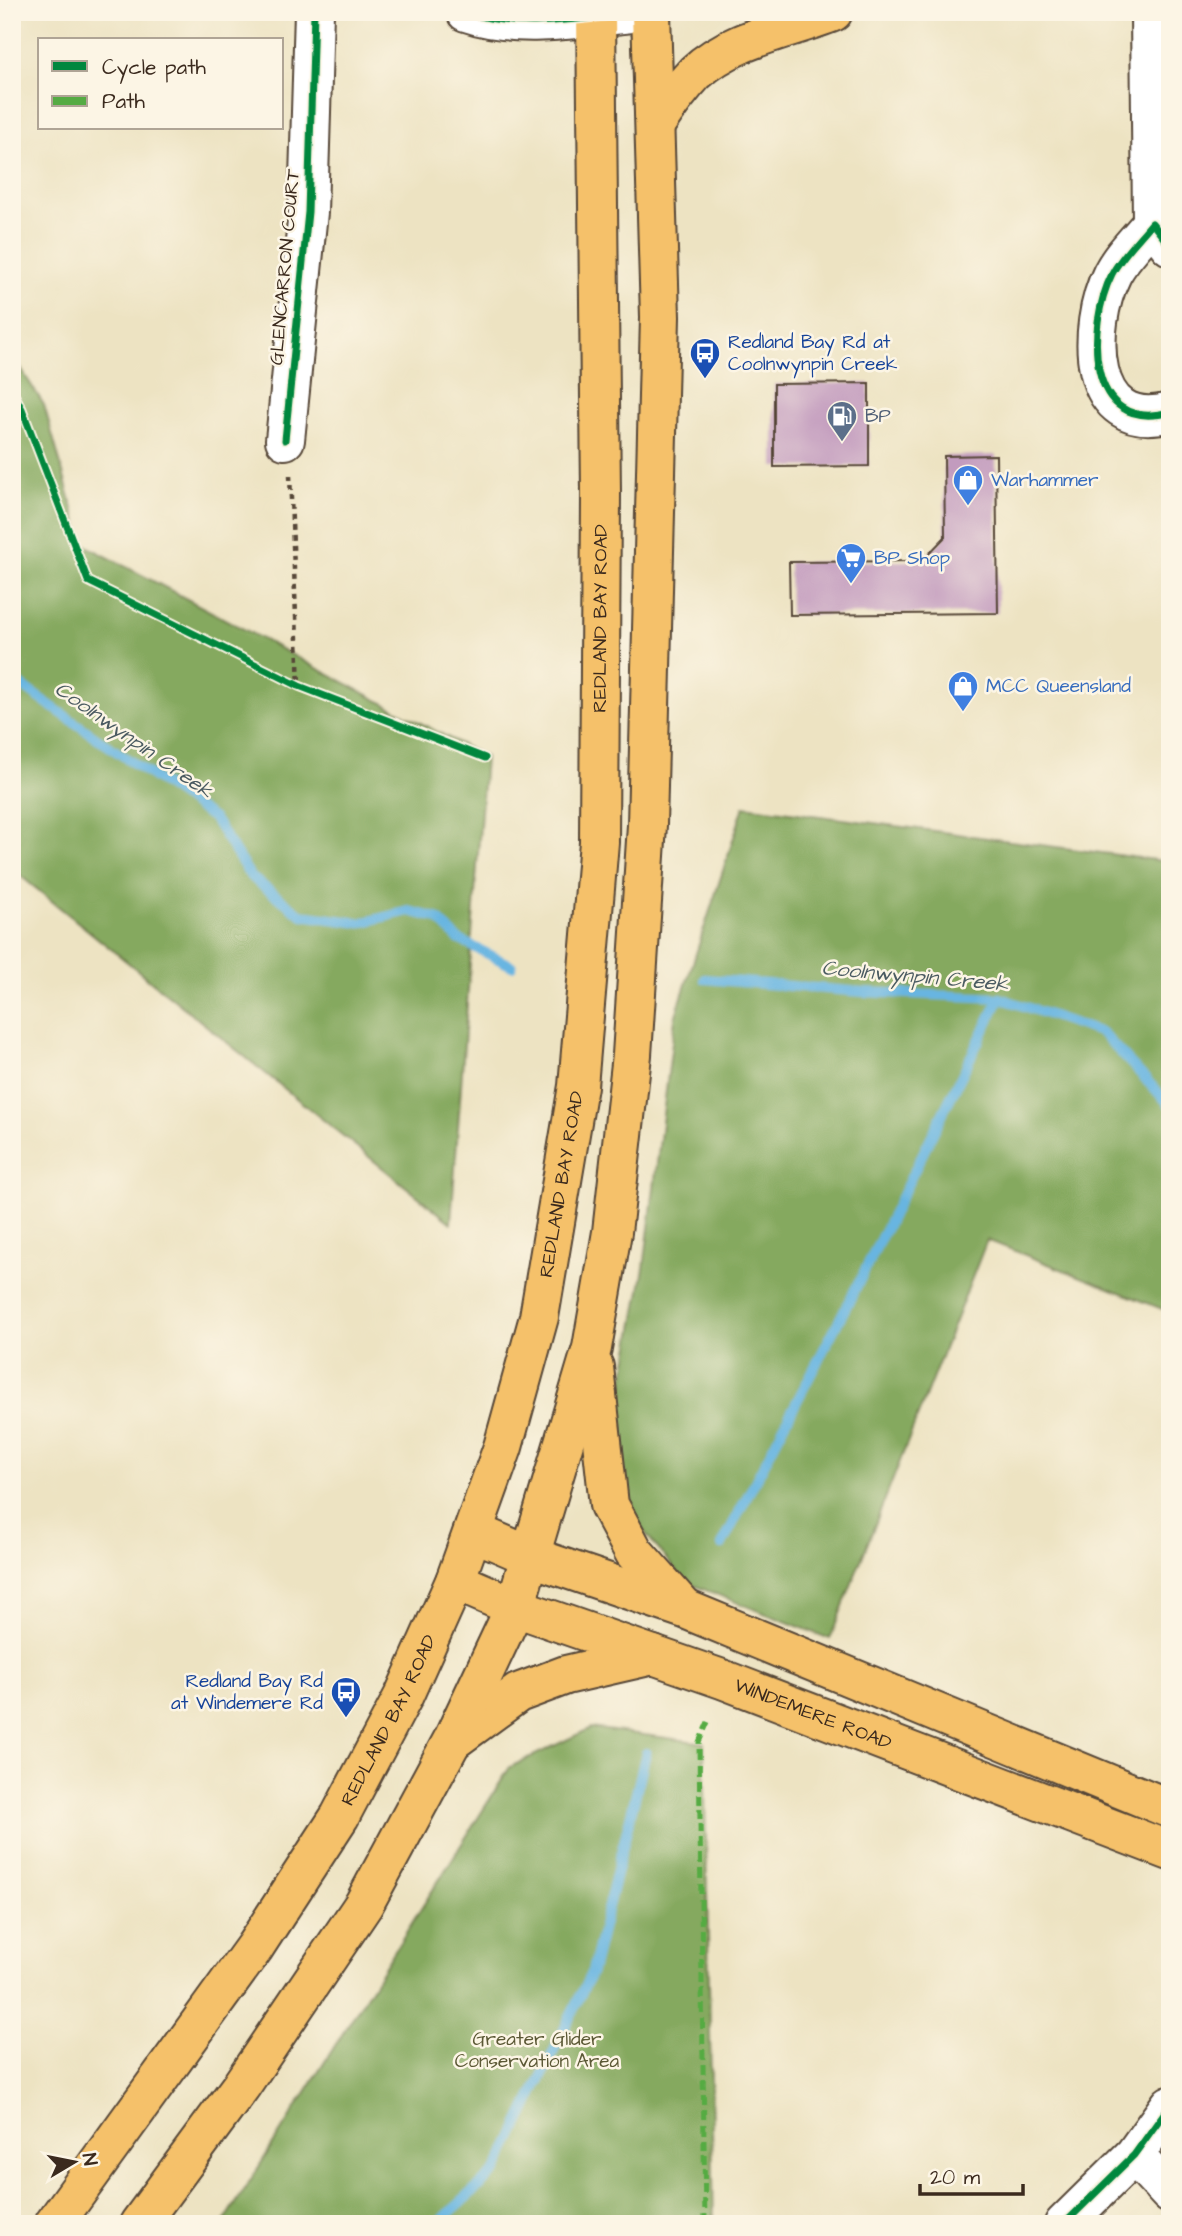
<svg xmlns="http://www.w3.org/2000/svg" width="1182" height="2236" font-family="'Architects Daughter',sans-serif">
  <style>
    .forest { fill: #85a95e; stroke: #606a3e; stroke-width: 2 }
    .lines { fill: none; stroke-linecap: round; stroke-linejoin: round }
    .stream { stroke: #68b5e1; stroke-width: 10 }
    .building { fill: #c29bbe }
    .minor-casing { stroke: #564637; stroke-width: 42 }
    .major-casing { stroke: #564637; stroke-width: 42 }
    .path { stroke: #564637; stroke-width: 4.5; stroke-dasharray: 5 5; stroke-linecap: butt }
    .minor { stroke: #fff; stroke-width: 38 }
    .major { stroke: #f5c16b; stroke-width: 38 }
    .quiet { stroke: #55ab43; stroke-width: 5; stroke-dasharray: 10 5; stroke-linecap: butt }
    .cycleway-casing { stroke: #fcf5e5; stroke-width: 11 }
    .cycleway { stroke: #00873e; stroke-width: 7 }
    .labels { text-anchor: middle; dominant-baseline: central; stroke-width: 5; stroke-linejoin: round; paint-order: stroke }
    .street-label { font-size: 19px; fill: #3b2a1e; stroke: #fcf5e5 }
    .transit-label { font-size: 19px; fill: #164399; stroke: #fcf5e5; text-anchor: start }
    .service-label { font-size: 19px; fill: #4e5e75; stroke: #fcf5e5; text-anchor: start }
    .shop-label { font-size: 19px; fill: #366cbe; stroke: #fcf5e5; text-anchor: start }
    .park-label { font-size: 19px; fill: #5b5835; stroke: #fcf5e5 }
    .water-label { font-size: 21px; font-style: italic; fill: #4b5b62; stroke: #fcf5e5 }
  </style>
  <rect width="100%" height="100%" fill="#fcf5e5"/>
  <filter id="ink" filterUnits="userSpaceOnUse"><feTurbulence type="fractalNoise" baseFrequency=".0143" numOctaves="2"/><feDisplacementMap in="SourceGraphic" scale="14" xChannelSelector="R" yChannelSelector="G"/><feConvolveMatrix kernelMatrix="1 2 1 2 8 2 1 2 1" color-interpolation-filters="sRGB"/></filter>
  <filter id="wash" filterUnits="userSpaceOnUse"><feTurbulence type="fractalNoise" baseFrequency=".00686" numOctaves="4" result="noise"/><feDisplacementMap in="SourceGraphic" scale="28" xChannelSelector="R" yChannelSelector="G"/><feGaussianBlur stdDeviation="1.57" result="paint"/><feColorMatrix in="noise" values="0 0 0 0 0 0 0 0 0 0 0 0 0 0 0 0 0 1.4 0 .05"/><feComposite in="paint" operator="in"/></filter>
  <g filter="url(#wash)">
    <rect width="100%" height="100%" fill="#ede3c2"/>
    <path class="forest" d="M12,355L44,405L83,544L485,757L451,1223L12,869Z
      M744,806L1170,862V1312L987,1240L830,1639L685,1582L628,1512L614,1433L644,1268L675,1018Z
      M591,1728L704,1743L714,2224H223L510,1767Z"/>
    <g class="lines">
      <path class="stream" d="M12,679L214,819L251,877L302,915L360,923L409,911L437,918L458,939L512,966
        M705,979L863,992L1000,998L1102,1033L1170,1105
        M722,1545L860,1280L1000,998
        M437,2224L497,2170L592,1971L646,1753"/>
    </g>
    <g id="blocks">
      <path class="building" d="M869,383V466L774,467V384Z
        M996,455L998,613L790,615L789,562L922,561L945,537L944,456Z"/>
    </g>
  </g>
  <g filter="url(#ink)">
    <use href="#blocks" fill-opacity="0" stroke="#564637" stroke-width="2"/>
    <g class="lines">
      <g class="minor-casing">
        <path id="minor" d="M466,12C521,31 585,17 642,12
          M1150,12L1152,223
          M1170,246L1152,223C1139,239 1121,256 1112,274C1086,326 1085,435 1170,412
          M285,440L308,212L314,12
          M1134,2155L1170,2194
          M1064,2224L1134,2155L1170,2105"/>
      </g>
      <g class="major-casing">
        <g id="major">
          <path d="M655,125C667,107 680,89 695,73C732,38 788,30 833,12"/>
          <path d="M594,1367L609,1505L634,1552L683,1607"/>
          <path d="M474,1532L532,1557L685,1609L1170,1809"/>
          <path id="s1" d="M455,1581L515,1607L722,1679L1170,1851"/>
          <path d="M455,1739L518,1693L566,1675L653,1655"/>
          <path id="s2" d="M54,2224L254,1948L340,1816L404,1695L455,1581L503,1447L539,1317L578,1086L599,842L601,494L596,12"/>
          <path d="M139,2224L241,2086L364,1904L452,1741L515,1607L592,1348L612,1232L632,1055L647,825L660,317L651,12"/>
        </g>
      </g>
      <path class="path" d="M12,391L22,409L88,581L299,686L485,758
        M290,475L299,686"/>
      <use href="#minor" class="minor"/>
      <use href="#major" class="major"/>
      <path class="quiet" d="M705,2224L699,1742L708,1722"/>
      <g class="cycleway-casing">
        <path id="cycleway" d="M466,12C521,31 585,17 642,12
          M1170,246L1152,223C1139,239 1121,256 1112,274C1086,326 1085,435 1170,412
          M12,391L22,409L88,581L299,686L485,758
          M285,440L308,212L314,12
          M1064,2224L1134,2155L1170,2105"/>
      </g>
      <use href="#cycleway" class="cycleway"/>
    </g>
  </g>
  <defs>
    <g id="bus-pin" transform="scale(1.575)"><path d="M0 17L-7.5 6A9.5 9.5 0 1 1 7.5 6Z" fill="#1a4fb4" stroke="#fcf5e5"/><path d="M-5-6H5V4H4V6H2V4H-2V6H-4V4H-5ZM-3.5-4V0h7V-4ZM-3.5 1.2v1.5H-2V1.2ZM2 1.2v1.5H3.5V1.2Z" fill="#fff"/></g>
    <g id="fuel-pin" transform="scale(1.575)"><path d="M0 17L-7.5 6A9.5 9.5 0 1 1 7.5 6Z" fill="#5c6f8a" stroke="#fcf5e5"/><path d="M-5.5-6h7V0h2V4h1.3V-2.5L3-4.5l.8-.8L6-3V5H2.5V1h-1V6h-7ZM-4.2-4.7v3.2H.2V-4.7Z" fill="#fff"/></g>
    <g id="shop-pin" transform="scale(1.575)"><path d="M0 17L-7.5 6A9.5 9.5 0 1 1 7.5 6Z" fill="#3f7fe0" stroke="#fcf5e5"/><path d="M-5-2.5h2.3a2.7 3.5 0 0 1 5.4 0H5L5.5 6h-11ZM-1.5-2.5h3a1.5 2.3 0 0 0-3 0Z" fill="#fff"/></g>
    <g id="supermarket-pin" transform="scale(1.575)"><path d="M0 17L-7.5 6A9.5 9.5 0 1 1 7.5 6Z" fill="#3f7fe0" stroke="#fcf5e5"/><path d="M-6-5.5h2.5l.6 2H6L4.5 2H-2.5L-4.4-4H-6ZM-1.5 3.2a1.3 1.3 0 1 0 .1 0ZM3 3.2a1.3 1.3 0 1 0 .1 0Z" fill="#fff"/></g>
  </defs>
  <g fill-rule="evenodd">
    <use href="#bus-pin" x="705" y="353"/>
    <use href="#fuel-pin" x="842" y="416"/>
    <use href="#shop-pin" x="968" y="480"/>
    <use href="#supermarket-pin" x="851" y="558"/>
    <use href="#shop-pin" x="963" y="686"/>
    <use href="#bus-pin" x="346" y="1692"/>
  </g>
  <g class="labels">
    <g class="street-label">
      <text transform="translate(285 267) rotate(-85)">GLENCARRON COURT</text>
      <text stroke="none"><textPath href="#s2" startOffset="1740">REDLAND BAY ROAD</textPath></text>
      <text stroke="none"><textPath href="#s2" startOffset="1172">REDLAND BAY ROAD</textPath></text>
      <text stroke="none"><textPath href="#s1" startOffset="382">WINDEMERE ROAD</textPath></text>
      <text stroke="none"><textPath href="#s2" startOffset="606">REDLAND BAY ROAD</textPath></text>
    </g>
    <g class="transit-label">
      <text x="728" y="342">Redland Bay Rd at<tspan x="728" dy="22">Coolnwynpin Creek</tspan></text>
      <text x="323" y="1681" text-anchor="end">Redland Bay Rd<tspan x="323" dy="22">at Windemere Rd</tspan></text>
    </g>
    <g class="service-label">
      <text x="865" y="416">BP</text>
    </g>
    <g class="shop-label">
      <text x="991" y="480">Warhammer</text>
      <text x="874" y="558">BP Shop</text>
      <text x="986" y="686">MCC Queensland</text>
    </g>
    <g class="park-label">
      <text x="537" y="2039">Greater Glider<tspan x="537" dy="22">Conservation Area</tspan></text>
    </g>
    <g class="water-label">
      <text transform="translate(134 740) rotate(35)">Coolnwynpin Creek</text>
      <text transform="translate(915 976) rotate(5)">Coolnwynpin Creek</text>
    </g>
  </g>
  <rect width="1182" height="2236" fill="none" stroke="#fcf5e5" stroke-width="42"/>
  <rect x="38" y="38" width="245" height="91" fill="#fcf5e5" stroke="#afa495" stroke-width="2"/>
  <rect x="52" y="61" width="35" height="10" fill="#00873e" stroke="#afa495" stroke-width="2"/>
  <text x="102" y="74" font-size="21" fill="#3b2a1e">Cycle path</text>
  <rect x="52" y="96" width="35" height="10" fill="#55ab43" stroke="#afa495" stroke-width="2"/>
  <text x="102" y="108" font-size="21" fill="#3b2a1e">Path</text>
  <g transform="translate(74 2162) rotate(80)" stroke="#fcf5e5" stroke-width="5" paint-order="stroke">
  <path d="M0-5L12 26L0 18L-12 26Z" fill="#3b2a1e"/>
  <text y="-10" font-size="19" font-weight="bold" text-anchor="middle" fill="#3b2a1e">N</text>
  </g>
  <path d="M920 2184v10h103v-10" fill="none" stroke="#3b2a1e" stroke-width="3.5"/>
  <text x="930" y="2184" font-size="21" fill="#3b2a1e" stroke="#fcf5e5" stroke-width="5" paint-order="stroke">20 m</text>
</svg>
